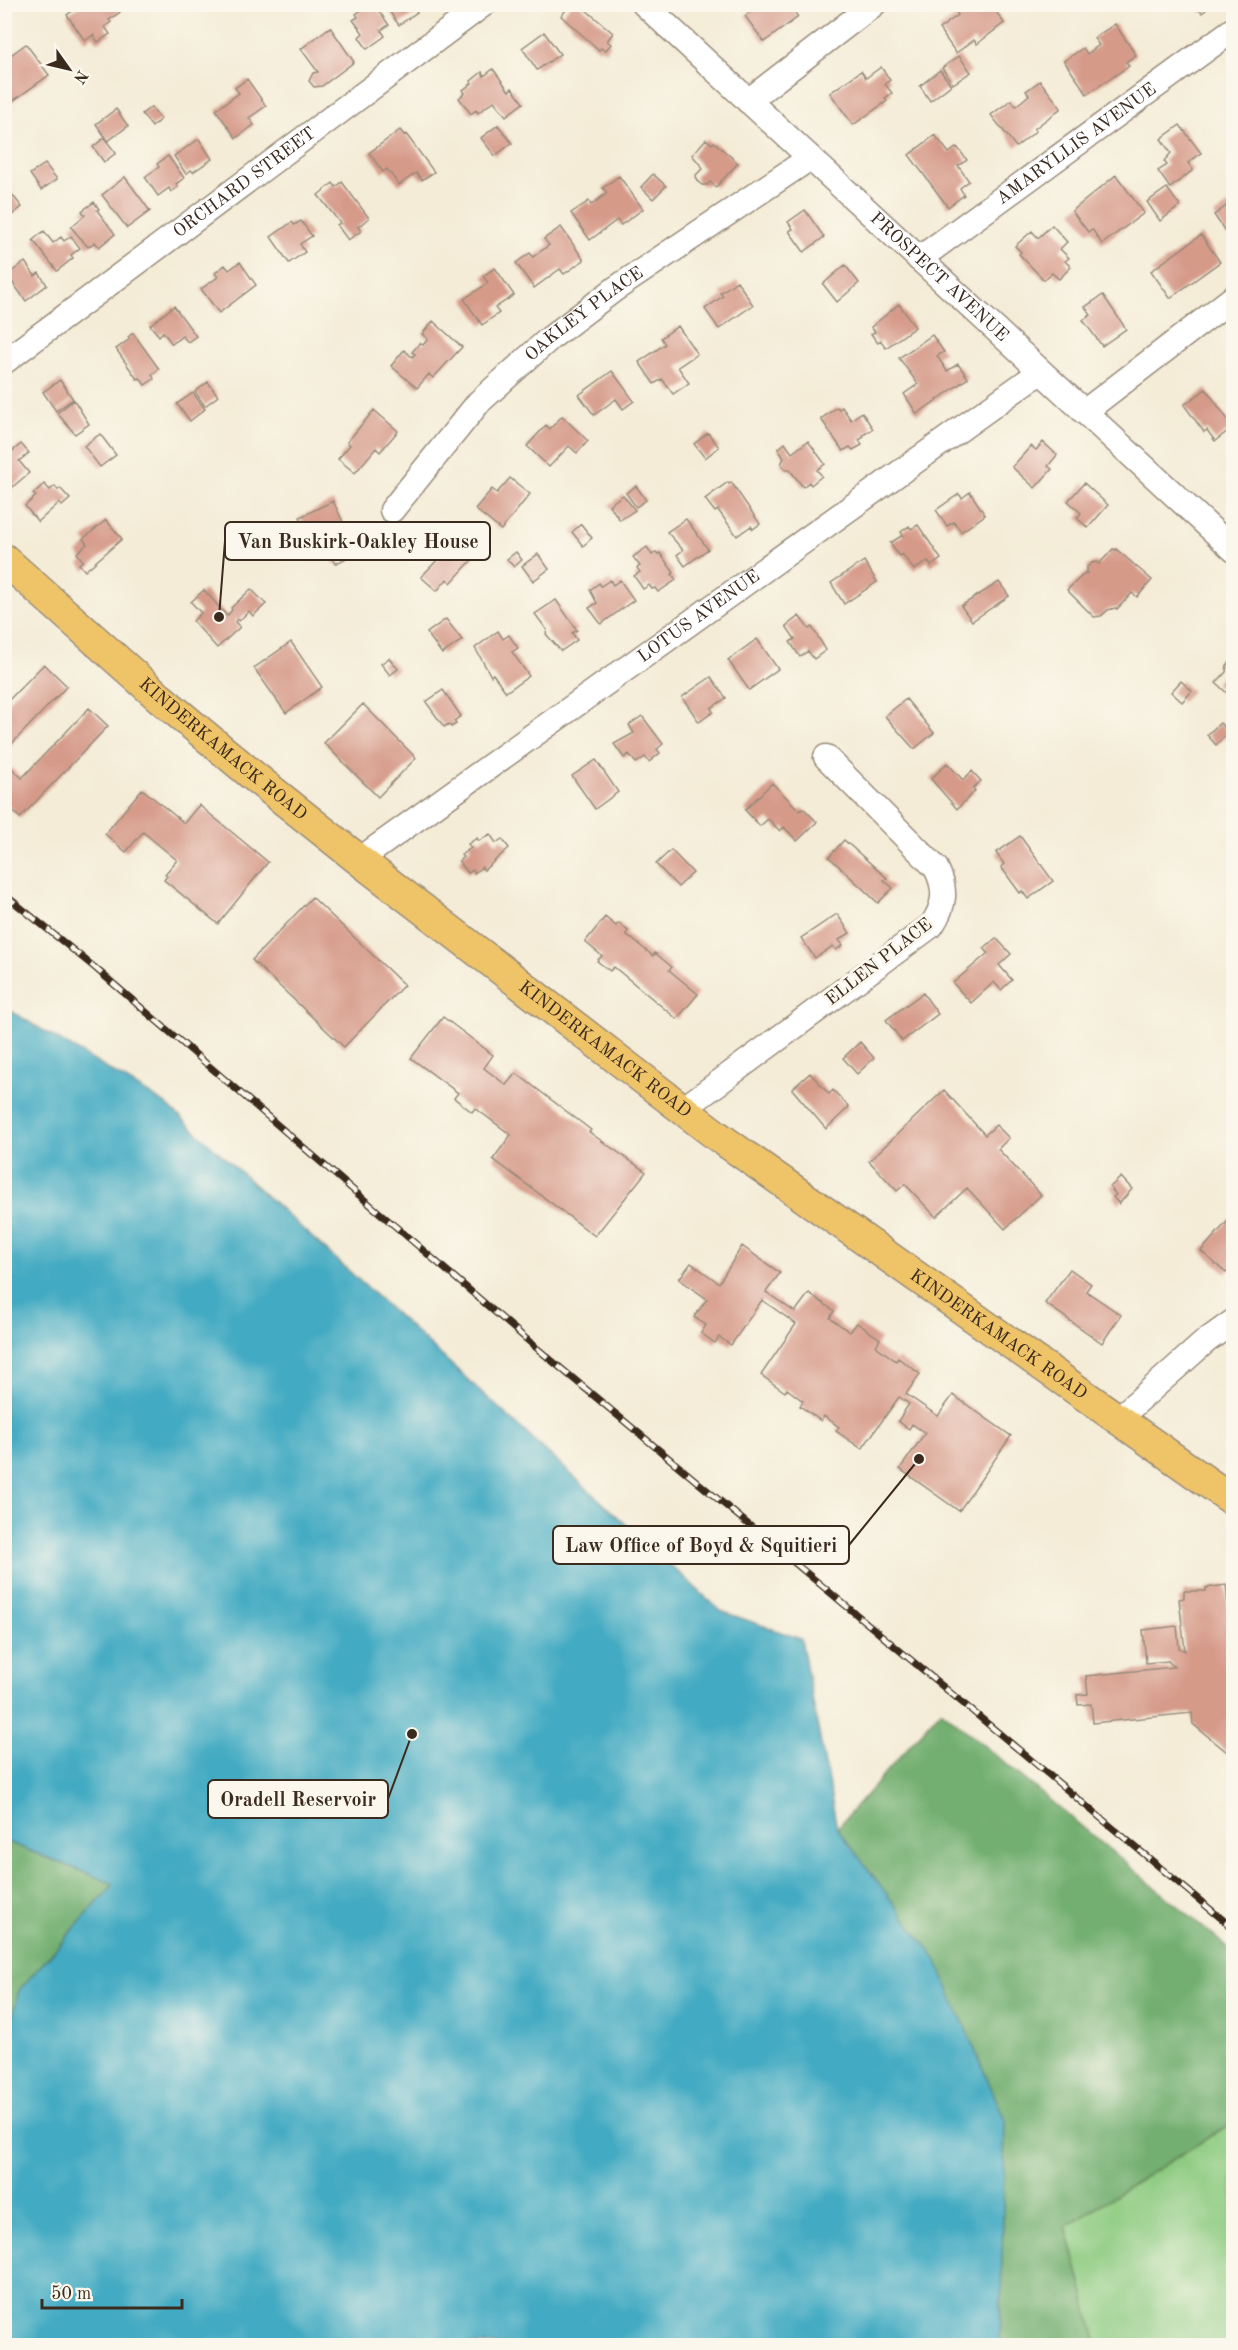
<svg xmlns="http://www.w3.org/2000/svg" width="1238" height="2350" font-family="'Old Standard TT',serif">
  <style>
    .green { fill: #8dcb81; stroke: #647a50; stroke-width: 1.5 }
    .forest { fill: #72af6f; stroke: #566c46; stroke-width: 1.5 }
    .water { fill: #42aac2; stroke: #3e6a70; stroke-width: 1.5 }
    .building { fill: #d69a89 }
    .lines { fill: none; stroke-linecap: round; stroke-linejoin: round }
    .minor-casing { stroke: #988b7a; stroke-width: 27 }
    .major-casing { stroke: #988b7a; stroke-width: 33 }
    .minor { stroke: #fff; stroke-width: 24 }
    .major { stroke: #efc469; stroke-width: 30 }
    .rail-casing { stroke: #3b2a1e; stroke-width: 7 }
    .rail { stroke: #fbf7ec; stroke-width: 4.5; stroke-dasharray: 14; stroke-linecap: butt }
    .labels { text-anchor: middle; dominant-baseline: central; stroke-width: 6; stroke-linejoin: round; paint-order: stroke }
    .street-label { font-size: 18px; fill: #3b2a1e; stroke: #fbf7ec }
    .leader { fill: none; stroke: #3b2a1e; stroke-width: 2 }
    .callout-dot { fill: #3b2a1e; stroke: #fbf7ec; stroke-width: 2 }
    .callout { fill: #fbf7ec; stroke: #3b2a1e; stroke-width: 2 }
    .callout-label { font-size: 20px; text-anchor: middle; font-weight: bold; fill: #3b2a1e }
  </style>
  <rect width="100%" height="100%" fill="#fbf7ec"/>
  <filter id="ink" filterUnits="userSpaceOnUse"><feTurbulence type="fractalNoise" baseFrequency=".0167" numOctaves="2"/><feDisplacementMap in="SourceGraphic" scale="12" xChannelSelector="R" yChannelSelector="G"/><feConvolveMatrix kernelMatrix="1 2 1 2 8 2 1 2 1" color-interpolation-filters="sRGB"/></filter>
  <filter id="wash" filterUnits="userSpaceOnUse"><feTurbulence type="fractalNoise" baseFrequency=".008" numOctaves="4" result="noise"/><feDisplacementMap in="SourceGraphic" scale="24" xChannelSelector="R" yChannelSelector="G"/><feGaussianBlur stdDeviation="1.35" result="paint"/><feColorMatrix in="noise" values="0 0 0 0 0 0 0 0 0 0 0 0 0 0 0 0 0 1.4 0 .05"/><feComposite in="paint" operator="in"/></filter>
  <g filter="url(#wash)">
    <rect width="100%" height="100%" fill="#f4ecd7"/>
    <path class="green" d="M1233,2122V2345H1097L1066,2226Z"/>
    <path class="forest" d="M941,1710L1233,1952V2122L1066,2226L1097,2345H1000L1005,2120L837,1828Z
      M5,1841L114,1884L19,1990L5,2046Z"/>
    <path class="water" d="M4,1007L166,1104L721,1611L801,1639L837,1828L936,1959L1005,2120L1000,2345H5V2046L19,1990L114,1884L5,1841Z"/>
    <g id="blocks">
      <path class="building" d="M82,4H114L120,12L109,20L111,22L105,27L110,34L98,42L93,35L85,41L67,15Z
        M370,4H374L389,25L381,30L385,36L367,49L359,37L363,33L353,20L358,17L356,14Z
        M389,4H414L412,6L417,12L399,25L389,11L393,9Z
        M571,4H579L613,33L607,41L611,44L605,51L601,48L599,50L561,16Z
        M760,4H789L798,17L764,42L745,16Z
        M967,4H991L1004,23L977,44L974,40L956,53L939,29L958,15L956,12Z
        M1195,4H1213L1202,13Z
        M1115,24L1136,55L1126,62L1129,66L1087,94L1064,61L1083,48L1087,54L1099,45L1094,38Z
        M330,27L354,62L322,86L314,87L309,81L313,73L318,72L301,49Z
        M544,32L560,54L537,70L522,48Z
        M26,44L49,75L10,103L4,96V60Z
        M959,56L971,72L953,84L942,68Z
        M881,67L890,80L885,84L892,93L885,98L887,101L853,125L830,93L861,71L866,78Z
        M493,69L509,91L512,88L523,103L506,116L494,101L478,113L476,110L471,114L459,98L465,93L463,90L472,83L471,81L482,72L484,76Z
        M940,70L951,85L930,101L920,86Z
        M247,79L266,106L249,118L254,125L236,138L216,110L239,93L235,88Z
        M1040,81L1061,108L1034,129L1036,131L1016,147L991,115L1011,100L1016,106L1029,95L1026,91Z
        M151,107L161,119L152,127L142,114Z
        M116,109L128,126L108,141L96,124Z
        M498,125L512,143L495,156L481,138Z
        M1180,125L1201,153L1188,163L1193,170L1170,188L1158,171L1167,165L1164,161L1171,153L1161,139Z
        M400,130L404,135L406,134L434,172L422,180L416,173L399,185L387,169L383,172L369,153Z
        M935,135L949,153L957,147L967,160L958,166L969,181L960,188L964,195L948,207L909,155Z
        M104,138L116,153L104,162L93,147Z
        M199,139L212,159L193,172L191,170L186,174L174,156Z
        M706,139L712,144L714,142L738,163L716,187L710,182L707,185H702L697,181L696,175L703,168L692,155Z
        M168,156L184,178L176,184L178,187L171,192L169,188L158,196L145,177L159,167L157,164Z
        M45,164L57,179L41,190L30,174Z
        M653,174L666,186L653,199L641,187Z
        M1116,175L1144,213L1102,244L1092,229L1088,232L1072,211Z
        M619,176L643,209L621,225L617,220L590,240L571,213L589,201L591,205L607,193L603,188Z
        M125,177L150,211L127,228L102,195Z
        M342,182L369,218L358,227L361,231L348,240L337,225L340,223L318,195L333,183L336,187Z
        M1167,188L1180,206L1160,221L1147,202Z
        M10,192L22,207L9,217L4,211V197Z
        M94,202L99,209L97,210L115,234L99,247L95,242L88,247L71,227L85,215L82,211Z
        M1228,205L1234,212V238L1231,240L1214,215Z
        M805,210L824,237L804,252L789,231L793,229L788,222Z
        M301,221L312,236L300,244L305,252L289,263L271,237L292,222L294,225Z
        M1052,225L1067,242L1060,249L1069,258L1065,261L1071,267L1059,279L1052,273L1044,280L1019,254L1021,252L1015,246L1032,231L1038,238Z
        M561,227L584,260L564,274L560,269L534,288L516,263L530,253L533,257L549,245L544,239Z
        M44,231L53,243L61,237L64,241L71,236L80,248L71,255L73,258L57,271L33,240Z
        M1201,235L1220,262L1170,298L1151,271Z
        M25,262L35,276L39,273L47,285L26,301L7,275Z
        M240,262L256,285L219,313L201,289L218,277L215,273L225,265L229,270Z
        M845,265L859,283L837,302L823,284Z
        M495,268L514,295L495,308L499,313L482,325L464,299L488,283L483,276Z
        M737,281L753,305L719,329L705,309L723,296L720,293Z
        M4,291L11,300L5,305L8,308L4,310Z
        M1103,295L1126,329L1102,346L1083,320L1091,315L1085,307Z
        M899,304L915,327L886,348L881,341L878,343L871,334L875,332L871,327Z
        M174,306L196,336L188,342L182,336L172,344L163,332L159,336L150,325Z
        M433,321L462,347L433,378L429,374L417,388L391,366L404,350L412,357L415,354L412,352L420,343L423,345L428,339L422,334Z
        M678,326L697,354L678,367L689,383L673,394L662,379L654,384L639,362L665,344L661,338Z
        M133,333L159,369L152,375L154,379L145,385L140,378L137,379L116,349L130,339L128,337Z
        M932,335L944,352L937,356L947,371L958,364L968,378L917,414L904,394L918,384L899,358Z
        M612,371L634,401L623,409L616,399L594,415L579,395Z
        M60,380L73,399L56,411L43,392Z
        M208,382L218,396L205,406L195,392Z
        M1206,389L1233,427L1215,441L1207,430L1204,432L1184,405Z
        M193,393L205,409L190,421L177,404Z
        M74,400L89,424L75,434L57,413Z
        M837,407L839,409L842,407L851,420L862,412L873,429L863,435L864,437L859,440L862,445L853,450L850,447L843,451L821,419Z
        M374,410L398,431L380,452L376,448L355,473L338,459L350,445L347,442Z
        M562,416L588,441L577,453L569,446L549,467L527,446L546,425L550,429Z
        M708,433L719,447L705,458L694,444Z
        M100,434L116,455L100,467L84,446Z
        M808,441L825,464L817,470L822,476L811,485L809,482L803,487L790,470H786L781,464L784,458L778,449L785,443L792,453Z
        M1043,442L1057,455L1048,466L1052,469L1035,488L1012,467L1031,446L1036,450Z
        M21,444L29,453L19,461L29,473L9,490L4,484V458Z
        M510,478L530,494L501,530L475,509L492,489L497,493Z
        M728,482L729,484L731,482L760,524L753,529L751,526L737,536L718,510L715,512L705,499Z
        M1084,483L1108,505L1088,528L1077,518L1081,513L1068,501Z
        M44,484L50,490L55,486L58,490L60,488L70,499L62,506L59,503L38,522L25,506L36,496L33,494Z
        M636,486L646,500L636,507L626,493Z
        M970,492L985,515L961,532L954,522L947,526L936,510L959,494L962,498Z
        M623,495L635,510L620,520L609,505Z
        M333,501L343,522L338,524L354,554L335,564L327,549L323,551L313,531L308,534L300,517Z
        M686,519L708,549L685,566L677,555L683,550L667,532Z
        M106,520L122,539L85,571L79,564L83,561L77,553L87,544L83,539Z
        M581,524L592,538L583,546L572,532Z
        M918,525L941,559L931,566L928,561L914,570L902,554L899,556L890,543L903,535L901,532L909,526L911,529Z
        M457,530L480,551L451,583L447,579L437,591L421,577L443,554L439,550Z
        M647,547L652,555L656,552L658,554L660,553L674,573L672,574L676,580L658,592L655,588L652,589L649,585L643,589L634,576L640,572L637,568L640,566L633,557Z
        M1113,549L1115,550L1116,549L1152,580L1137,597L1132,593L1117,609L1115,608L1108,610L1101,616L1094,617L1067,590L1086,572L1087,573V567L1092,563L1096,562L1099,564Z
        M516,552L522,560L514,567L507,559Z
        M538,554L549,569L533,581L522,566Z
        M864,561L877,582L844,604L831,583Z
        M610,580L613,585L620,580L634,600L601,624L589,608L597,603L590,590L599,583L601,586Z
        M999,582L1009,596L972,621L961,606Z
        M251,589L266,604L253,616L249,611L239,621L237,619L235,622L240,627L217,648L193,621L201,613L191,602L204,590L227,616L232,610L231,608Z
        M556,600L577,630L572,633L577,640L561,651L546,634L547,630L535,614Z
        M799,616L809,629L812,627L826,650L814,659L808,651L800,657L790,642L795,639L786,626Z
        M446,619L462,640L442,654L427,633Z
        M498,631L503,639L509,635L518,648L512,652L529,676L506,692L493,674L491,676L475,648Z
        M757,639L778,669L749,690L728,660Z
        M291,642L322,687L286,713L254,668Z
        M389,658L398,669L390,675L381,664Z
        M1234,658V694L1231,697L1216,683L1226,672L1227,665Z
        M44,664L67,686L4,752V705Z
        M711,677L726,698L711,708L713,712L699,722L682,697Z
        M1181,681L1192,691L1182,702L1171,692Z
        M443,690L461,716L454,721L456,724L451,727L449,724L444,727L426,702Z
        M906,699L934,733L914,749L885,716Z
        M363,704L416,758L378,797L324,743Z
        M89,708L108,726L20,818L4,802V761L22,778Z
        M642,716L663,744L657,749L660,753L649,762L645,757L636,763L629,754L624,758L614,744L634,733L629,725Z
        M1220,723L1229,732L1216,745L1207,735Z
        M596,760L618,792L595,809L572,776Z
        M947,763L963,780L972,771L981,781L973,788L975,791L957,809L931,779Z
        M772,783L800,811L803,808L817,822L797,841L784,827L780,831L768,819L760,826L745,810Z
        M142,789L184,823L199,805L268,862L218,924L164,880L167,876L165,874L177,860L143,832L126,852L105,834Z
        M490,834L496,843L502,839L509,848L484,870L482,867L474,873L473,870L468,873L459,861L463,857L461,855L471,848L468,844L477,838L479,841Z
        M1020,836L1053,881L1028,899L1022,891L1020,893L1001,867L1004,864L996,853Z
        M844,840L887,878L884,880L893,888L878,903L829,857Z
        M671,850L693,873L678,887L656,864Z
        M312,897L404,985L344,1047L252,960Z
        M837,914L850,933L839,940L843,945L836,950L833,946L815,958L801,938Z
        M605,917L616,926L619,923L628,931L626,934L653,956L655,953L672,967L669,970L698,994L677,1019L614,967L610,971L597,961L602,956L585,942Z
        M996,938L1011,954L999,965L1012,980L1001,990L994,982L971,1003L953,983L988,953L984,948Z
        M923,993L938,1014L902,1041L886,1020Z
        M443,1017L493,1055L484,1068L506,1085L516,1073L591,1130L589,1132L646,1172L595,1236L493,1159L511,1135L475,1108L472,1112L454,1098L458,1093L411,1058Z
        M860,1042L874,1058L857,1074L843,1058Z
        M810,1073L829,1094L833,1090L849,1107L826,1129L792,1089Z
        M944,1090L985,1135L996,1125L1009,1138L998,1149L1041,1195L1005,1229L967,1188L936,1217L905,1184L897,1191L869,1161Z
        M1121,1177L1132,1189L1119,1204L1113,1197L1116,1195L1110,1187Z
        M1234,1214V1264L1226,1273L1201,1251Z
        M742,1246L780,1273L766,1292L795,1312L809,1293L834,1311L830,1318L850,1332L857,1323L880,1339L876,1346L896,1361L898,1358L920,1374L906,1394L938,1416L953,1395L1011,1436L959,1511L900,1469L925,1433L912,1424L909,1429L898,1421L909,1404L899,1397L862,1449L836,1431L839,1427L824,1416L821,1421L800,1406L803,1401L787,1389L785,1392L761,1375L796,1324L762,1300L731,1345L719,1337L715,1343L701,1333L706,1325L694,1317L707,1299L679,1279L691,1263L719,1283Z
        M1070,1269L1091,1284L1086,1291L1121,1315L1102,1343L1045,1303Z
        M1226,1585L1234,1658V1663H1231L1234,1687V1752H1227L1193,1724L1192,1713L1093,1723L1091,1704L1078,1705L1077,1695L1088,1694L1086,1676L1174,1667L1168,1661L1146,1663L1143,1630L1177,1626L1179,1648L1185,1651L1179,1599L1184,1598V1591H1206V1588Z"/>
    </g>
  </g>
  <g filter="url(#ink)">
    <use href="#blocks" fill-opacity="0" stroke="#988b7a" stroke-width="1.5"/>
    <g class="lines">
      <g class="minor-casing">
        <g id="minor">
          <path id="s1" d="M644,4L1234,550"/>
          <path d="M748,101L874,4"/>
          <path id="s2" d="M919,259L1234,29"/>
          <path id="s3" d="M4,362L484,4"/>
          <path d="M1084,412L1234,297"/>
          <path id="s4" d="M392,510L479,402L549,339L615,289L810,158"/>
          <path id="s5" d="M359,860L1040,372"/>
          <path d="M683,1109L932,925C945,905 947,890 936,868L826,757"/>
          <path d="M1119,1418L1206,1341L1234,1321"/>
        </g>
      </g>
      <g class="major-casing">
        <g id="major">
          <path id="s6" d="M4,559L160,698L251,774L359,860L716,1135L1234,1501"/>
        </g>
      </g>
      <use href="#minor" class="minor"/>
      <use href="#major" class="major"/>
      <g class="rail-casing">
        <path id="rail" d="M4,894L94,967L539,1350L1234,1929"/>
      </g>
      <use href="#rail" class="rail"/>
    </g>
  </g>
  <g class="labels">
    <g class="street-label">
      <text stroke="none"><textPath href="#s2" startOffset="195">AMARYLLIS AVENUE</textPath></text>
      <text stroke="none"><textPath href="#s3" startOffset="300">ORCHARD STREET</textPath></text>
      <text stroke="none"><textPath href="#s1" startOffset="402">PROSPECT AVENUE</textPath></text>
      <text stroke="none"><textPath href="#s4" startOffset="276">OAKLEY PLACE</textPath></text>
      <text stroke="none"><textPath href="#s5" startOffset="418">LOTUS AVENUE</textPath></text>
      <text stroke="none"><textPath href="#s6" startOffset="290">KINDERKAMACK ROAD</textPath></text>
      <text transform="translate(879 962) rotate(-38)">ELLEN PLACE</text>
      <text stroke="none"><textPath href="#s6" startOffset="776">KINDERKAMACK ROAD</textPath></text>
      <text stroke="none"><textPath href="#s6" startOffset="1262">KINDERKAMACK ROAD</textPath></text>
    </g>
  </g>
  <path class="leader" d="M219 617L225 541M919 1459L849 1545M412 1734L388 1799"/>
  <g class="callout-dot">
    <circle cx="219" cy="617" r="6"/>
    <circle cx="919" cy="1459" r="6"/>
    <circle cx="412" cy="1734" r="6"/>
  </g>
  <g class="callout">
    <rect x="225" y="522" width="265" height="38" rx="6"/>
    <rect x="553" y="1526" width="296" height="38" rx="6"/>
    <rect x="208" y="1780" width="180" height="38" rx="6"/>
  </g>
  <g class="callout-label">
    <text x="358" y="548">Van Buskirk-Oakley House</text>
    <text x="701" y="1552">Law Office of Boyd &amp; Squitieri</text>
    <text x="298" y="1806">Oradell Reservoir</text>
  </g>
  <rect width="1238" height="2350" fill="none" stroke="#fbf7ec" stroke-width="24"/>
  <g transform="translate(69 69) rotate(124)" stroke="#fbf7ec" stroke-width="4.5" paint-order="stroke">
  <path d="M0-4.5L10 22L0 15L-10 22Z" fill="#3b2a1e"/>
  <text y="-9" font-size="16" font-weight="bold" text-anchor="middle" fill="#3b2a1e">N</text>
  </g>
  <path d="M42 2299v9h140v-9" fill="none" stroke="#3b2a1e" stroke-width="3"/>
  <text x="51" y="2299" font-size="18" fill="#3b2a1e" stroke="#fbf7ec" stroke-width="4.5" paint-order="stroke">50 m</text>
</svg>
